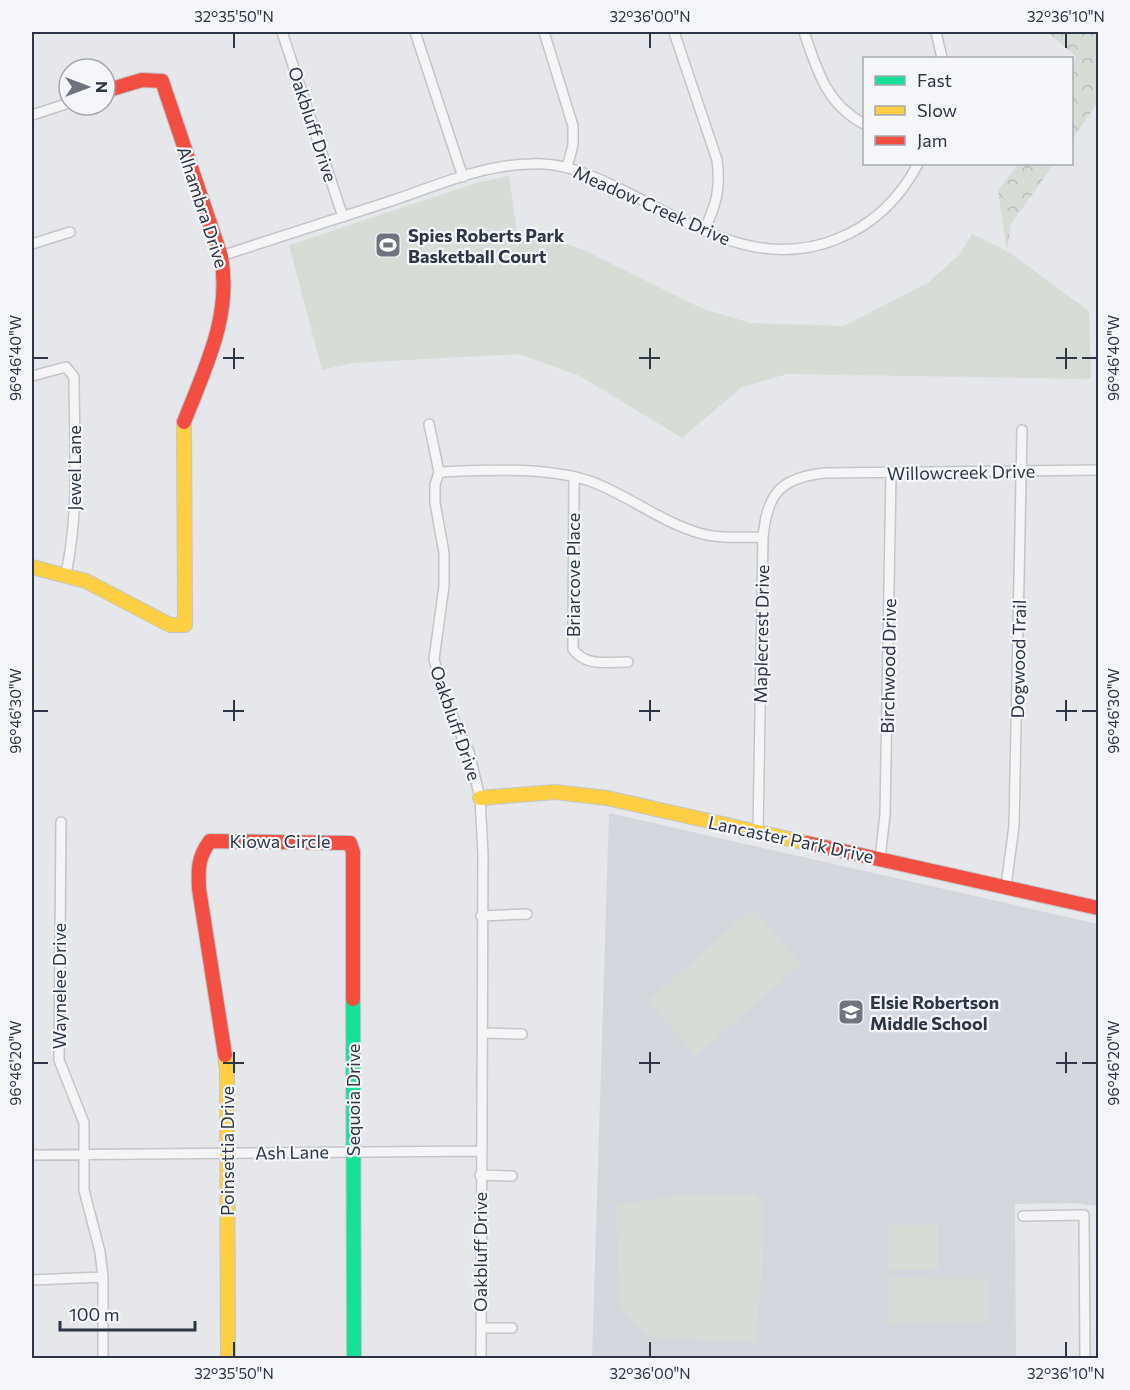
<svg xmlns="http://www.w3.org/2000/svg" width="1130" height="1390" font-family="Commissioner,sans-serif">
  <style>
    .built { fill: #d4d7dd }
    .forest { fill: url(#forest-crowns) }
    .green { fill: #d6ddd6 }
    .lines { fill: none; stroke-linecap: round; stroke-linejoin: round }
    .street-casing { stroke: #c3c5c8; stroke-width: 12 }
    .fast-casing { stroke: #c3c5c8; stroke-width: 16 }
    .slow-casing { stroke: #c3c5c8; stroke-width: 16 }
    .jam-casing { stroke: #c3c5c8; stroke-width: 16 }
    .street { stroke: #f5f5f7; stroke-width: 9 }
    .fast { stroke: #16e098; stroke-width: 14 }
    .slow { stroke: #ffcf43; stroke-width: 14 }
    .jam { stroke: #f24e42; stroke-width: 14 }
    .ticks { fill: none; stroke: #2c3644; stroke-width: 2 }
    .labels { text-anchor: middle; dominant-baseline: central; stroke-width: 4.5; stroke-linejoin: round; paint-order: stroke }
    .street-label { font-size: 18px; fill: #2c3644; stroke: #f4f6f9 }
    .poi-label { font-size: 18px; font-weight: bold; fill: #2c3644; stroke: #f4f6f9; text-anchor: start }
    .neatline { fill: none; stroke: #2c3644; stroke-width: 2 }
    .ticks-label { font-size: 15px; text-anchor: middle; fill: #2c3644 }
  </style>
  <defs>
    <pattern id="forest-crowns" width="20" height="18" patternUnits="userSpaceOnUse" patternTransform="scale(1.5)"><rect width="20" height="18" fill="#d6ddd6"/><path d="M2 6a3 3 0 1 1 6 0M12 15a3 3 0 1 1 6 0" fill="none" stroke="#b8beb9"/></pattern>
  </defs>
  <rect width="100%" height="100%" fill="#e5e7ea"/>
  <path class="built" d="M609,813L1098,924L1097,1206L1074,1203L1015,1204L1016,1358H592Z"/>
  <path class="forest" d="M1047,32H1098V102L1072,140V77L1076,56Z
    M1018,164H1054L1011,224L1007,251L998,191Z"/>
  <path class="green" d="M509,176L518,240L551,239L584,250L701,308L750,323L844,326L929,282L960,254L972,234L1007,251L1089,311L1091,379L787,374L742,387L682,438L580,376L519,354L353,363L322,370L289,245L479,182Z
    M753,908L801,964L696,1056L648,1001Z
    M681,1195H754L764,1204L762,1276L755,1342L649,1338L620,1308L616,1205Z
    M889,1225H938V1270H889Z
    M889,1278L989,1279L988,1323H889Z"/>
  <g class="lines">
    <g class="street-casing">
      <path id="street" d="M282,32L343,217
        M415,32L463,177
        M544,32L573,126V145L567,167
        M674,32L717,160C721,188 716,206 704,230
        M804,32C817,70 826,104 864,124
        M936,32L942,58
        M32,115L69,103
        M32,244L70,232
        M221,256C279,237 337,219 394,200C438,185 483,165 530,164C561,162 589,174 616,187C688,221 756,272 837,239C875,224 900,198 918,164
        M32,376L66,367L74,377C74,442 80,509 66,573
        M429,424L439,472L435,485V503L444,553V586L434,659L444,698L469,752L480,798L483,854L481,1358
        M439,472C485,470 551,466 595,483C630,497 662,522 699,533C719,539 741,537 763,537
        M574,477L573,649C585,667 608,662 628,662
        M61,822L59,1060L84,1123V1190L100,1252L103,1277V1358
        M758,832L763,537C767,494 780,478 824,473L1098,470
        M880,858L885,815L891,473
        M1006,886L1014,826L1022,430
        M481,916L527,914
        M482,1033L522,1034
        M32,1155L480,1151
        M480,1175L512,1176
        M1023,1216L1084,1215L1085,1358
        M32,1280L103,1277
        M481,1328H512"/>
    </g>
    <g class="fast-casing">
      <path id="fast" d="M353,999L354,1358"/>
    </g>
    <g class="slow-casing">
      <path id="slow" d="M32,567L86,581L170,625H185L184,422
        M480,798L555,792L607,798L807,843
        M225,1055L227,1071L228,1358"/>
    </g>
    <g class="jam-casing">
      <path id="jam" d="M105,91L142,80L162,81L221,256C232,316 205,368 184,422
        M807,843L1098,908
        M225,1055L199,889C198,869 198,857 210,841L350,843L353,852V999"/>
    </g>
    <use href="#street" class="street"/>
    <use href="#fast" class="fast"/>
    <use href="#slow" class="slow"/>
    <use href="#jam" class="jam"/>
  </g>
  <path class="ticks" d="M234,33V48M650,33V48M1066,33V48M234,348V369M650,348V369M1066,348V369M33,358H48M223,358H244M639,358H660M1056,358H1077M1082,358H1097M234,700V721M650,700V721M1066,700V721M33,711H48M223,711H244M639,711H660M1056,711H1077M1082,711H1097M234,1052V1073M650,1052V1073M1066,1052V1073M33,1063H48M223,1063H244M639,1063H660M1056,1063H1077M1082,1063H1097M234,1342V1357M650,1342V1357M1066,1342V1357"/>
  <defs>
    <g id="stadium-square" transform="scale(1.35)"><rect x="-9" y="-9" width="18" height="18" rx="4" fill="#6d747e" stroke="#f4f6f9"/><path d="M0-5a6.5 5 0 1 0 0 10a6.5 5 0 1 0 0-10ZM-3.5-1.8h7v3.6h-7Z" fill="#fff"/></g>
    <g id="school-square" transform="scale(1.35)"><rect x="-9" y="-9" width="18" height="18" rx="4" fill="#6d747e" stroke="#f4f6f9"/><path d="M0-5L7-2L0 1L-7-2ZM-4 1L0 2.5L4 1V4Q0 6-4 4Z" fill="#fff"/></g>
  </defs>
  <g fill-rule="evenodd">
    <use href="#stadium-square" x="388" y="245"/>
    <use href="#school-square" x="851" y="1012"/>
  </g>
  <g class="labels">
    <g class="street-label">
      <text transform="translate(313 124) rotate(72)">Oakbluff Drive</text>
      <text transform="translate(652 205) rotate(24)">Meadow Creek Drive</text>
      <text transform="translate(203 207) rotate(72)">Alhambra Drive</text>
      <text transform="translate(74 468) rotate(-90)">Jewel Lane</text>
      <text transform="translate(961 472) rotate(-1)">Willowcreek Drive</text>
      <text transform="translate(573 575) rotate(-90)">Briarcove Place</text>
      <text transform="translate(761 634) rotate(-89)">Maplecrest Drive</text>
      <text transform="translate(1018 659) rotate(-89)">Dogwood Trail</text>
      <text transform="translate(888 666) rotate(-89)">Birchwood Drive</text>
      <text transform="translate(456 723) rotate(71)">Oakbluff Drive</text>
      <text transform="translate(791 839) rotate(12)">Lancaster Park Drive</text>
      <text x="280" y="841">Kiowa Circle</text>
      <text transform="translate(59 986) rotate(-90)">Waynelee Drive</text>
      <text transform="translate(353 1100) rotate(-90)">Sequoia Drive</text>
      <text transform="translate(227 1151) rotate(-90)">Poinsettia Drive</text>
      <text transform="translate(292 1152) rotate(-1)">Ash Lane</text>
      <text transform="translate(480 1252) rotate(-90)">Oakbluff Drive</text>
    </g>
    <g class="poi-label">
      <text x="408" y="235">Spies Roberts Park<tspan x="408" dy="21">Basketball Court</tspan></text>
      <text x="870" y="1002">Elsie Robertson<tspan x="870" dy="21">Middle School</tspan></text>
    </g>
  </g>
  <rect width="1130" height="1390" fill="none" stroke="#f4f6f9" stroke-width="66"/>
  <rect x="863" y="57" width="210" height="108" fill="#f4f6f9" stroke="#a4a9b1" stroke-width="1.5"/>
  <rect x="875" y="76" width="30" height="9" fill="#16e098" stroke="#a4a9b1" stroke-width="1.5"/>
  <text x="917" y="87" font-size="18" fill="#2c3644">Fast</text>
  <rect x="875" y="106" width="30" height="9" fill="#ffcf43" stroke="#a4a9b1" stroke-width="1.5"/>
  <text x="917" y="117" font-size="18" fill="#2c3644">Slow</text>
  <rect x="875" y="136" width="30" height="9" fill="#f24e42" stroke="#a4a9b1" stroke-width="1.5"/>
  <text x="917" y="147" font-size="18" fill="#2c3644">Jam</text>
  <g transform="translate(87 87) rotate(90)"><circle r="28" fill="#f4f6f9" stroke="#a4a9b1" stroke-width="1.5"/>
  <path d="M0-4.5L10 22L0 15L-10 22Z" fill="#6d747e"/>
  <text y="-9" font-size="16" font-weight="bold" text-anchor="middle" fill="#2c3644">N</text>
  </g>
  <path d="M60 1321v9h135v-9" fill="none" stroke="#2c3644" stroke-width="3"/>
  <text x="69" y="1321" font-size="18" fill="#2c3644" stroke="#f4f6f9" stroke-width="4.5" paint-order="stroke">100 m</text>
  <rect x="33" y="33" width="1064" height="1324" class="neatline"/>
  <g class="ticks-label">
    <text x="234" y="22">32°35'50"N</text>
    <text x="650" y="22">32°36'00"N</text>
    <text x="1066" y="22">32°36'10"N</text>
    <text transform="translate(1114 358) rotate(-90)" y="5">96°46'40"W</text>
    <text transform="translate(16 358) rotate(-90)" y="5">96°46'40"W</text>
    <text transform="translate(16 711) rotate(-90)" y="5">96°46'30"W</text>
    <text transform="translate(1114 711) rotate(-90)" y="5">96°46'30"W</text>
    <text transform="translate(1114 1063) rotate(-90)" y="5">96°46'20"W</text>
    <text transform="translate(16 1063) rotate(-90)" y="5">96°46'20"W</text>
    <text x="234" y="1379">32°35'50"N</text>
    <text x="650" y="1379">32°36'00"N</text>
    <text x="1066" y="1379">32°36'10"N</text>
  </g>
</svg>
